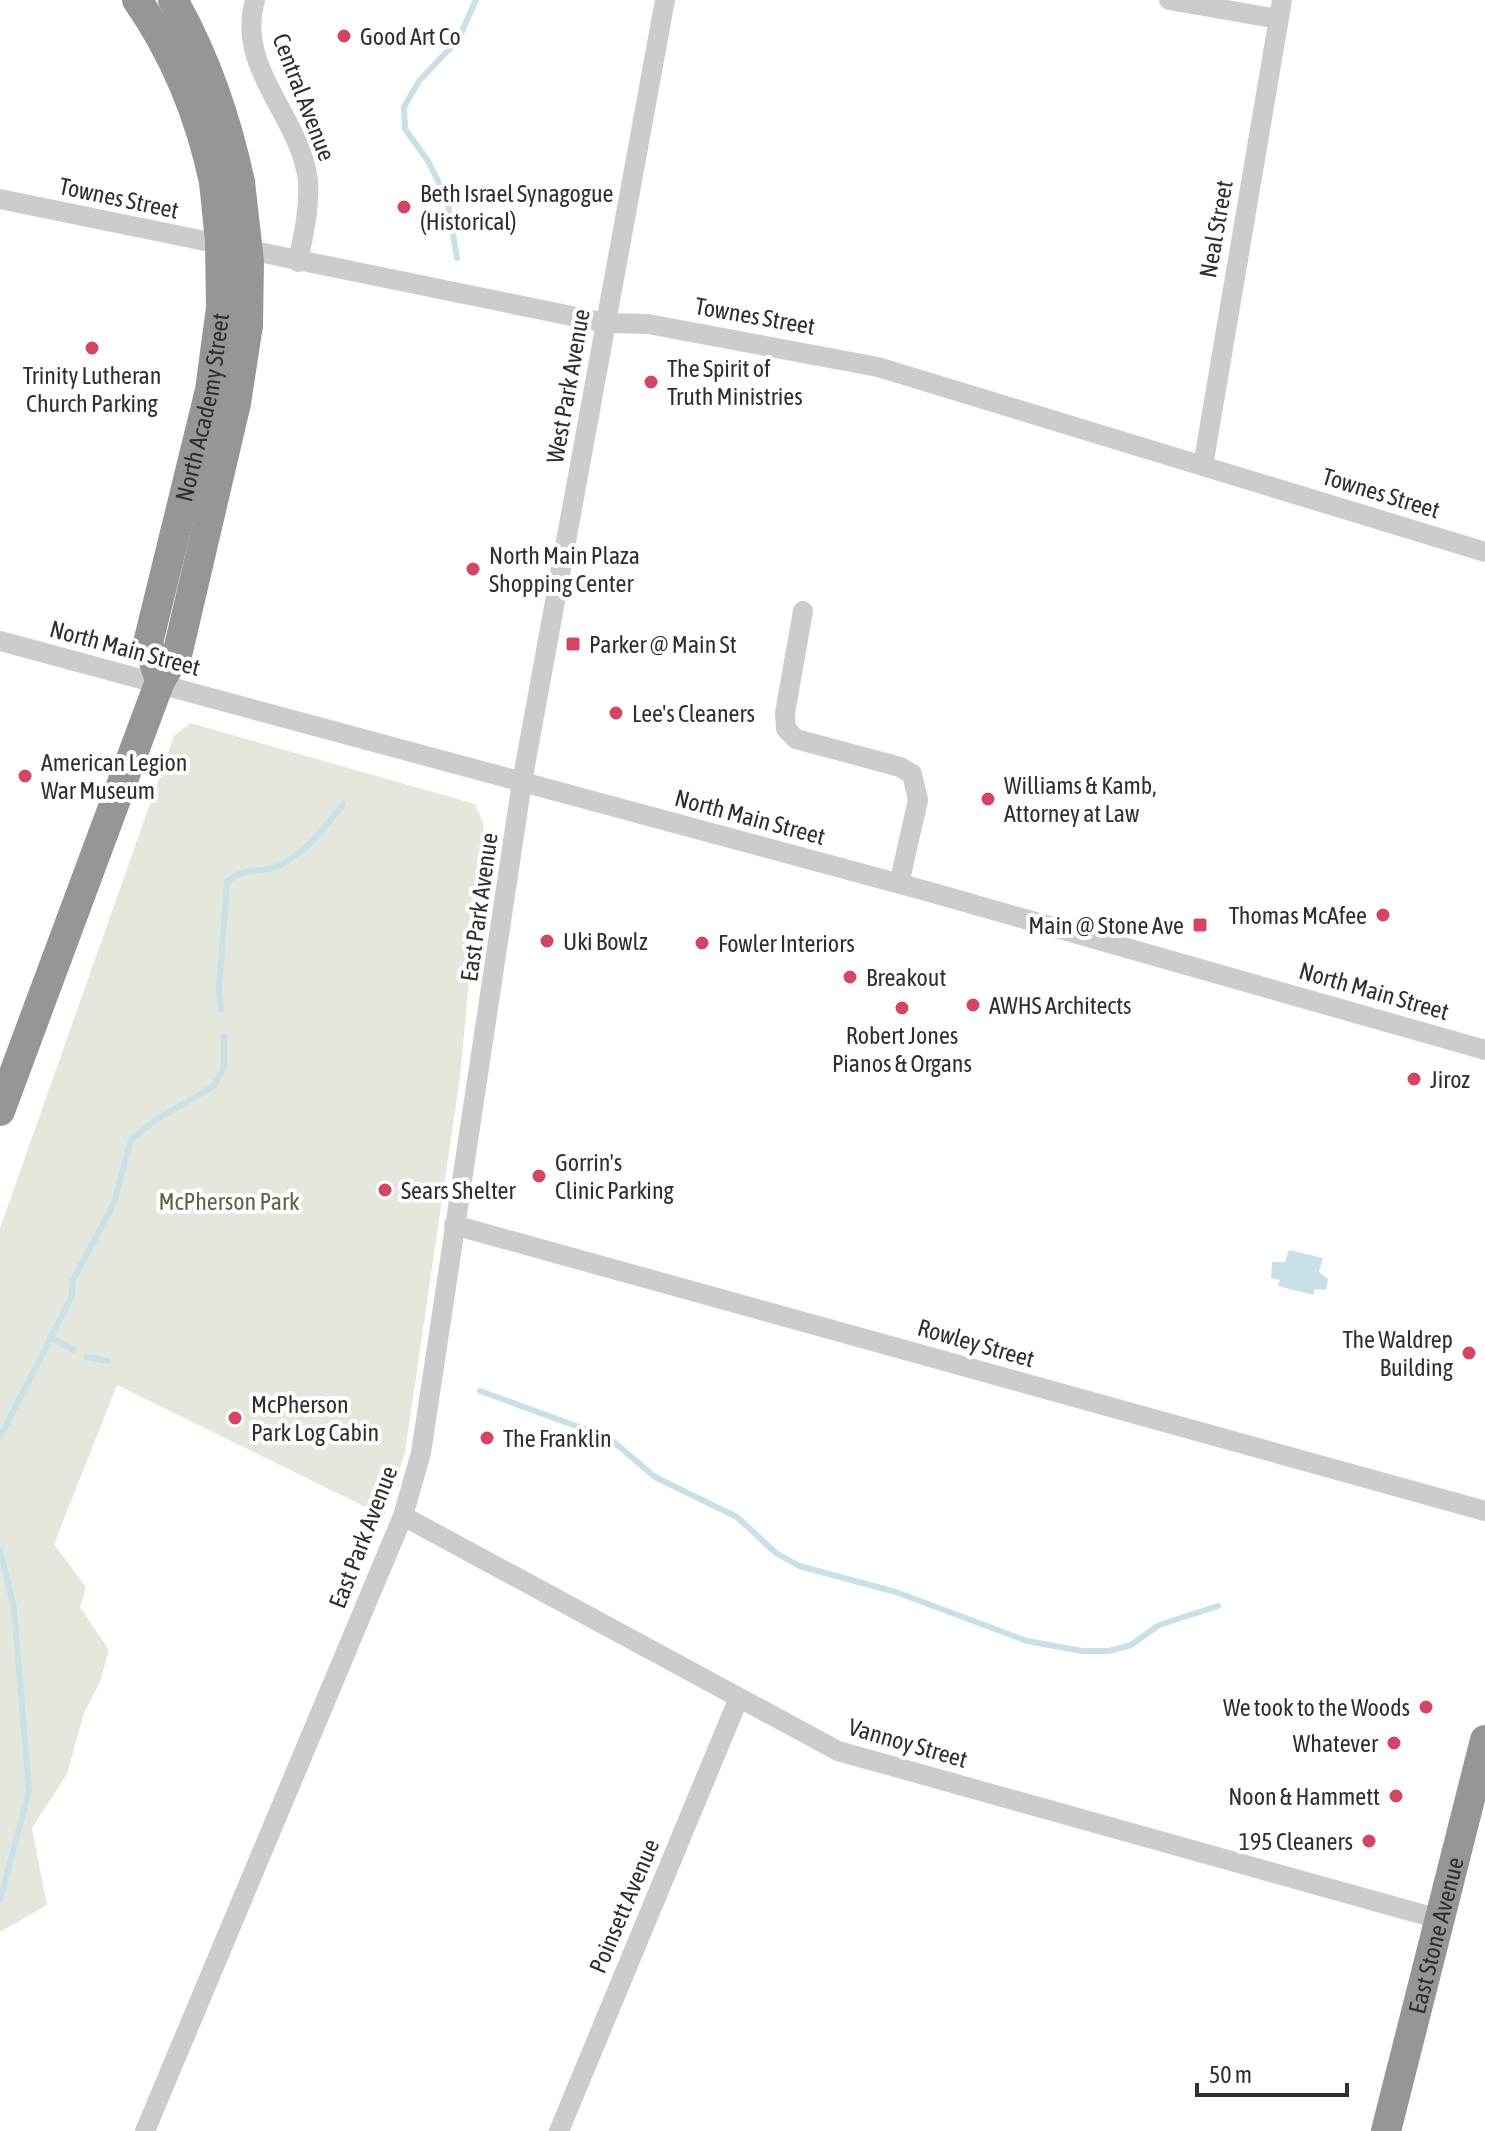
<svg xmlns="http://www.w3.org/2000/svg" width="1485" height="2131" font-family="'Asap Condensed',sans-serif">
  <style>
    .green { fill: #e4e8dc }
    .water { fill: #cae0e7 }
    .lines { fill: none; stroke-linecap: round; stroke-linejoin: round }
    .stream { stroke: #cae0e7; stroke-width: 6 }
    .minor { stroke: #ccc; stroke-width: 20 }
    .highway { stroke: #969696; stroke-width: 30 }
    .highway-bridge { stroke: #969696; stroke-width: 30 }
    .poi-dot { fill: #d34563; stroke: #fff; stroke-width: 3 }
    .labels { text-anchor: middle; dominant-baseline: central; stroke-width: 8; stroke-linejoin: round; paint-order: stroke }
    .poi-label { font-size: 24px; fill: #2f2f2f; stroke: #fff; text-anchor: start }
    .street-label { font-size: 24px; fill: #2f2f2f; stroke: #fff }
    .park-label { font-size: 24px; fill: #586741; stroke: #fff }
  </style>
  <rect width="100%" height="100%" fill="#fff"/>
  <path class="green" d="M190,723L475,804L484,825L460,1077L405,1452L384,1516L117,1385L54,1544L86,1587L80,1607L109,1650L100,1682L84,1713L67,1774L32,1828L47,1905L0,1932V1228L174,736Z"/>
  <path class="water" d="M1289,1250L1323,1258L1319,1272L1328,1279L1326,1290L1315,1289L1313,1295L1278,1286L1280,1280L1271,1278L1272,1262H1285Z"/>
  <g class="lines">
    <path class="stream" d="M457,258L447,199L428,161L405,129L404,107L419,81L458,40L476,0
      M221,1010L219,988L227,882C248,864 257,875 279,866C305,854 326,826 343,804
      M50,1337L73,1350
      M86,1357L108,1361
      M480,1391L609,1438L655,1477L737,1517L776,1553L799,1566L896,1592L1027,1641L1082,1651H1109L1131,1645L1159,1625L1218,1606
      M0,1437L72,1296V1282L114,1203L131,1140L154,1121L214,1086L224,1068V1036
      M0,1550L14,1608L29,1791L0,1900"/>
    <path class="minor" d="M255,0C235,68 301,117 308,181C310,208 303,236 298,262
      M1169,0L1278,19
      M0,199L606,323L648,324L878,367L1485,552
      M1203,466L1282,0
      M803,611L785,713L786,729L796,739L900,767L912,774L918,800L899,884
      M0,641L930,892L1485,1050
      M454,1225L1485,1511
      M403,1516L838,1751L1439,1919
      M145,2131L403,1516L421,1453L522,782L665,0
      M559,2131L738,1700"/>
    <g class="highway">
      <path d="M137,0C176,56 200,116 214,182"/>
      <path d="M173,0C206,58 226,117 240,182"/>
      <path id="s1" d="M160,681L148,643L210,390L221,308"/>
      <path d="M0,1111L160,681L178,651L236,403L248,325"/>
      <path id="s2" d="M1386,2131L1485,1740"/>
    </g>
    <path class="highway-bridge" d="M214,182L220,241L221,308
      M240,182L249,262L248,325"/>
  </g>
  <g class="poi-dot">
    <circle cx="344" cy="36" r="8"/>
    <circle cx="404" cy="207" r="8"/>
    <circle cx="92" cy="348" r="8"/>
    <circle cx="651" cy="382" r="8"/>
    <circle cx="473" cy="569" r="8"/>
    <rect x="565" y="636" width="16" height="16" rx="4"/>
    <circle cx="616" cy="713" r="8"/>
    <circle cx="25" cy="776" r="8"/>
    <circle cx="988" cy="799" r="8"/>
    <circle cx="1383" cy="915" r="8"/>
    <rect x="1192" y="917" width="16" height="16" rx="4"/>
    <circle cx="547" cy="941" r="8"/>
    <circle cx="702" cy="943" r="8"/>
    <circle cx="850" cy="977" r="8"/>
    <circle cx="973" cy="1005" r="8"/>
    <circle cx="902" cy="1008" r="8"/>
    <circle cx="1414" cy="1079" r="8"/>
    <circle cx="539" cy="1176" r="8"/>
    <circle cx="385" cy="1190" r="8"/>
    <circle cx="1469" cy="1353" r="8"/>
    <circle cx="235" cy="1418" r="8"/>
    <circle cx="487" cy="1438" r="8"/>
    <circle cx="1426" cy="1707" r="8"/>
    <circle cx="1394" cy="1743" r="8"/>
    <circle cx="1396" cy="1796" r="8"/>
    <circle cx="1369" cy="1841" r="8"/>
  </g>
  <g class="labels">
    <g class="poi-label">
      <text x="360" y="36">Good Art Co</text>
      <text x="420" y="193">Beth Israel Synagogue<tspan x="420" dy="28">(Historical)</tspan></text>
      <text x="667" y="368">The Spirit of<tspan x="667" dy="28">Truth Ministries</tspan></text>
      <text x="92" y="375" text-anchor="middle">Trinity Lutheran<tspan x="92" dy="28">Church Parking</tspan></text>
      <text x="489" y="555">North Main Plaza<tspan x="489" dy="28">Shopping Center</tspan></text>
      <text x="589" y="644">Parker @ Main St</text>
      <text x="632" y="713">Lee's Cleaners</text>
      <text x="41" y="762">American Legion<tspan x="41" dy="28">War Museum</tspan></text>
      <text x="1004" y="785">Williams &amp; Kamb,<tspan x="1004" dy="28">Attorney at Law</tspan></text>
      <text x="1367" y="915" text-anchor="end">Thomas McAfee</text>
      <text x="1184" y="925" text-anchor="end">Main @ Stone Ave</text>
      <text x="563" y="941">Uki Bowlz</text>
      <text x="718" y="943">Fowler Interiors</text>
      <text x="866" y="977">Breakout</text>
      <text x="989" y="1005">AWHS Architects</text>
      <text x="902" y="1035" text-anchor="middle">Robert Jones<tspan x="902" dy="28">Pianos &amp; Organs</tspan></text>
      <text x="1430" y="1079">Jiroz</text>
      <text x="555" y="1162">Gorrin's<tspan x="555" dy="28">Clinic Parking</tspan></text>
      <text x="401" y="1190">Sears Shelter</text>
      <text x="1453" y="1339" text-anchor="end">The Waldrep<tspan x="1453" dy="28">Building</tspan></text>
      <text x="251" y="1404">McPherson<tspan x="251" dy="28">Park Log Cabin</tspan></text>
      <text x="503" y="1438">The Franklin</text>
      <text x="1410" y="1707" text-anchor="end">We took to the Woods</text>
      <text x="1378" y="1743" text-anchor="end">Whatever</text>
      <text x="1380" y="1796" text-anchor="end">Noon &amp; Hammett</text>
      <text x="1353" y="1841" text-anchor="end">195 Cleaners</text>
    </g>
    <g class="street-label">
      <text transform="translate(304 97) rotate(69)">Central Avenue</text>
      <text transform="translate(119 198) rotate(12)">Townes Street</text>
      <text transform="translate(1216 229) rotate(-80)">Neal Street</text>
      <text transform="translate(755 316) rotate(10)">Townes Street</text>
      <text transform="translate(568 386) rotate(-80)">West Park Avenue</text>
      <text stroke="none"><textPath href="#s1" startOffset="282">North Academy Street</textPath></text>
      <text transform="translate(1381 493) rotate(17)">Townes Street</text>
      <text transform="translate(125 648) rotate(15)">North Main Street</text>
      <text transform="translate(750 817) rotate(15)">North Main Street</text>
      <text transform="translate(479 907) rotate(-82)">East Park Avenue</text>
      <text transform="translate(1374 991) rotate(16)">North Main Street</text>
      <text transform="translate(976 1343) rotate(16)">Rowley Street</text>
      <text transform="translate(363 1537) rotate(-69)">East Park Avenue</text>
      <text transform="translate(908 1743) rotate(16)">Vannoy Street</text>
      <text transform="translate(624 1906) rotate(-67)">Poinsett Avenue</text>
      <text stroke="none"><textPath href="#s2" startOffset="202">East Stone Avenue</textPath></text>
    </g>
    <g class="park-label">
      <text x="229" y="1201">McPherson Park</text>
    </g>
  </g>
  <path d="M1197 2083v12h150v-12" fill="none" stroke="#2f2f2f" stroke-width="4"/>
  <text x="1209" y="2083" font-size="24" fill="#2f2f2f" stroke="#ffffff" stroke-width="6" paint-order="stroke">50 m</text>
</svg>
